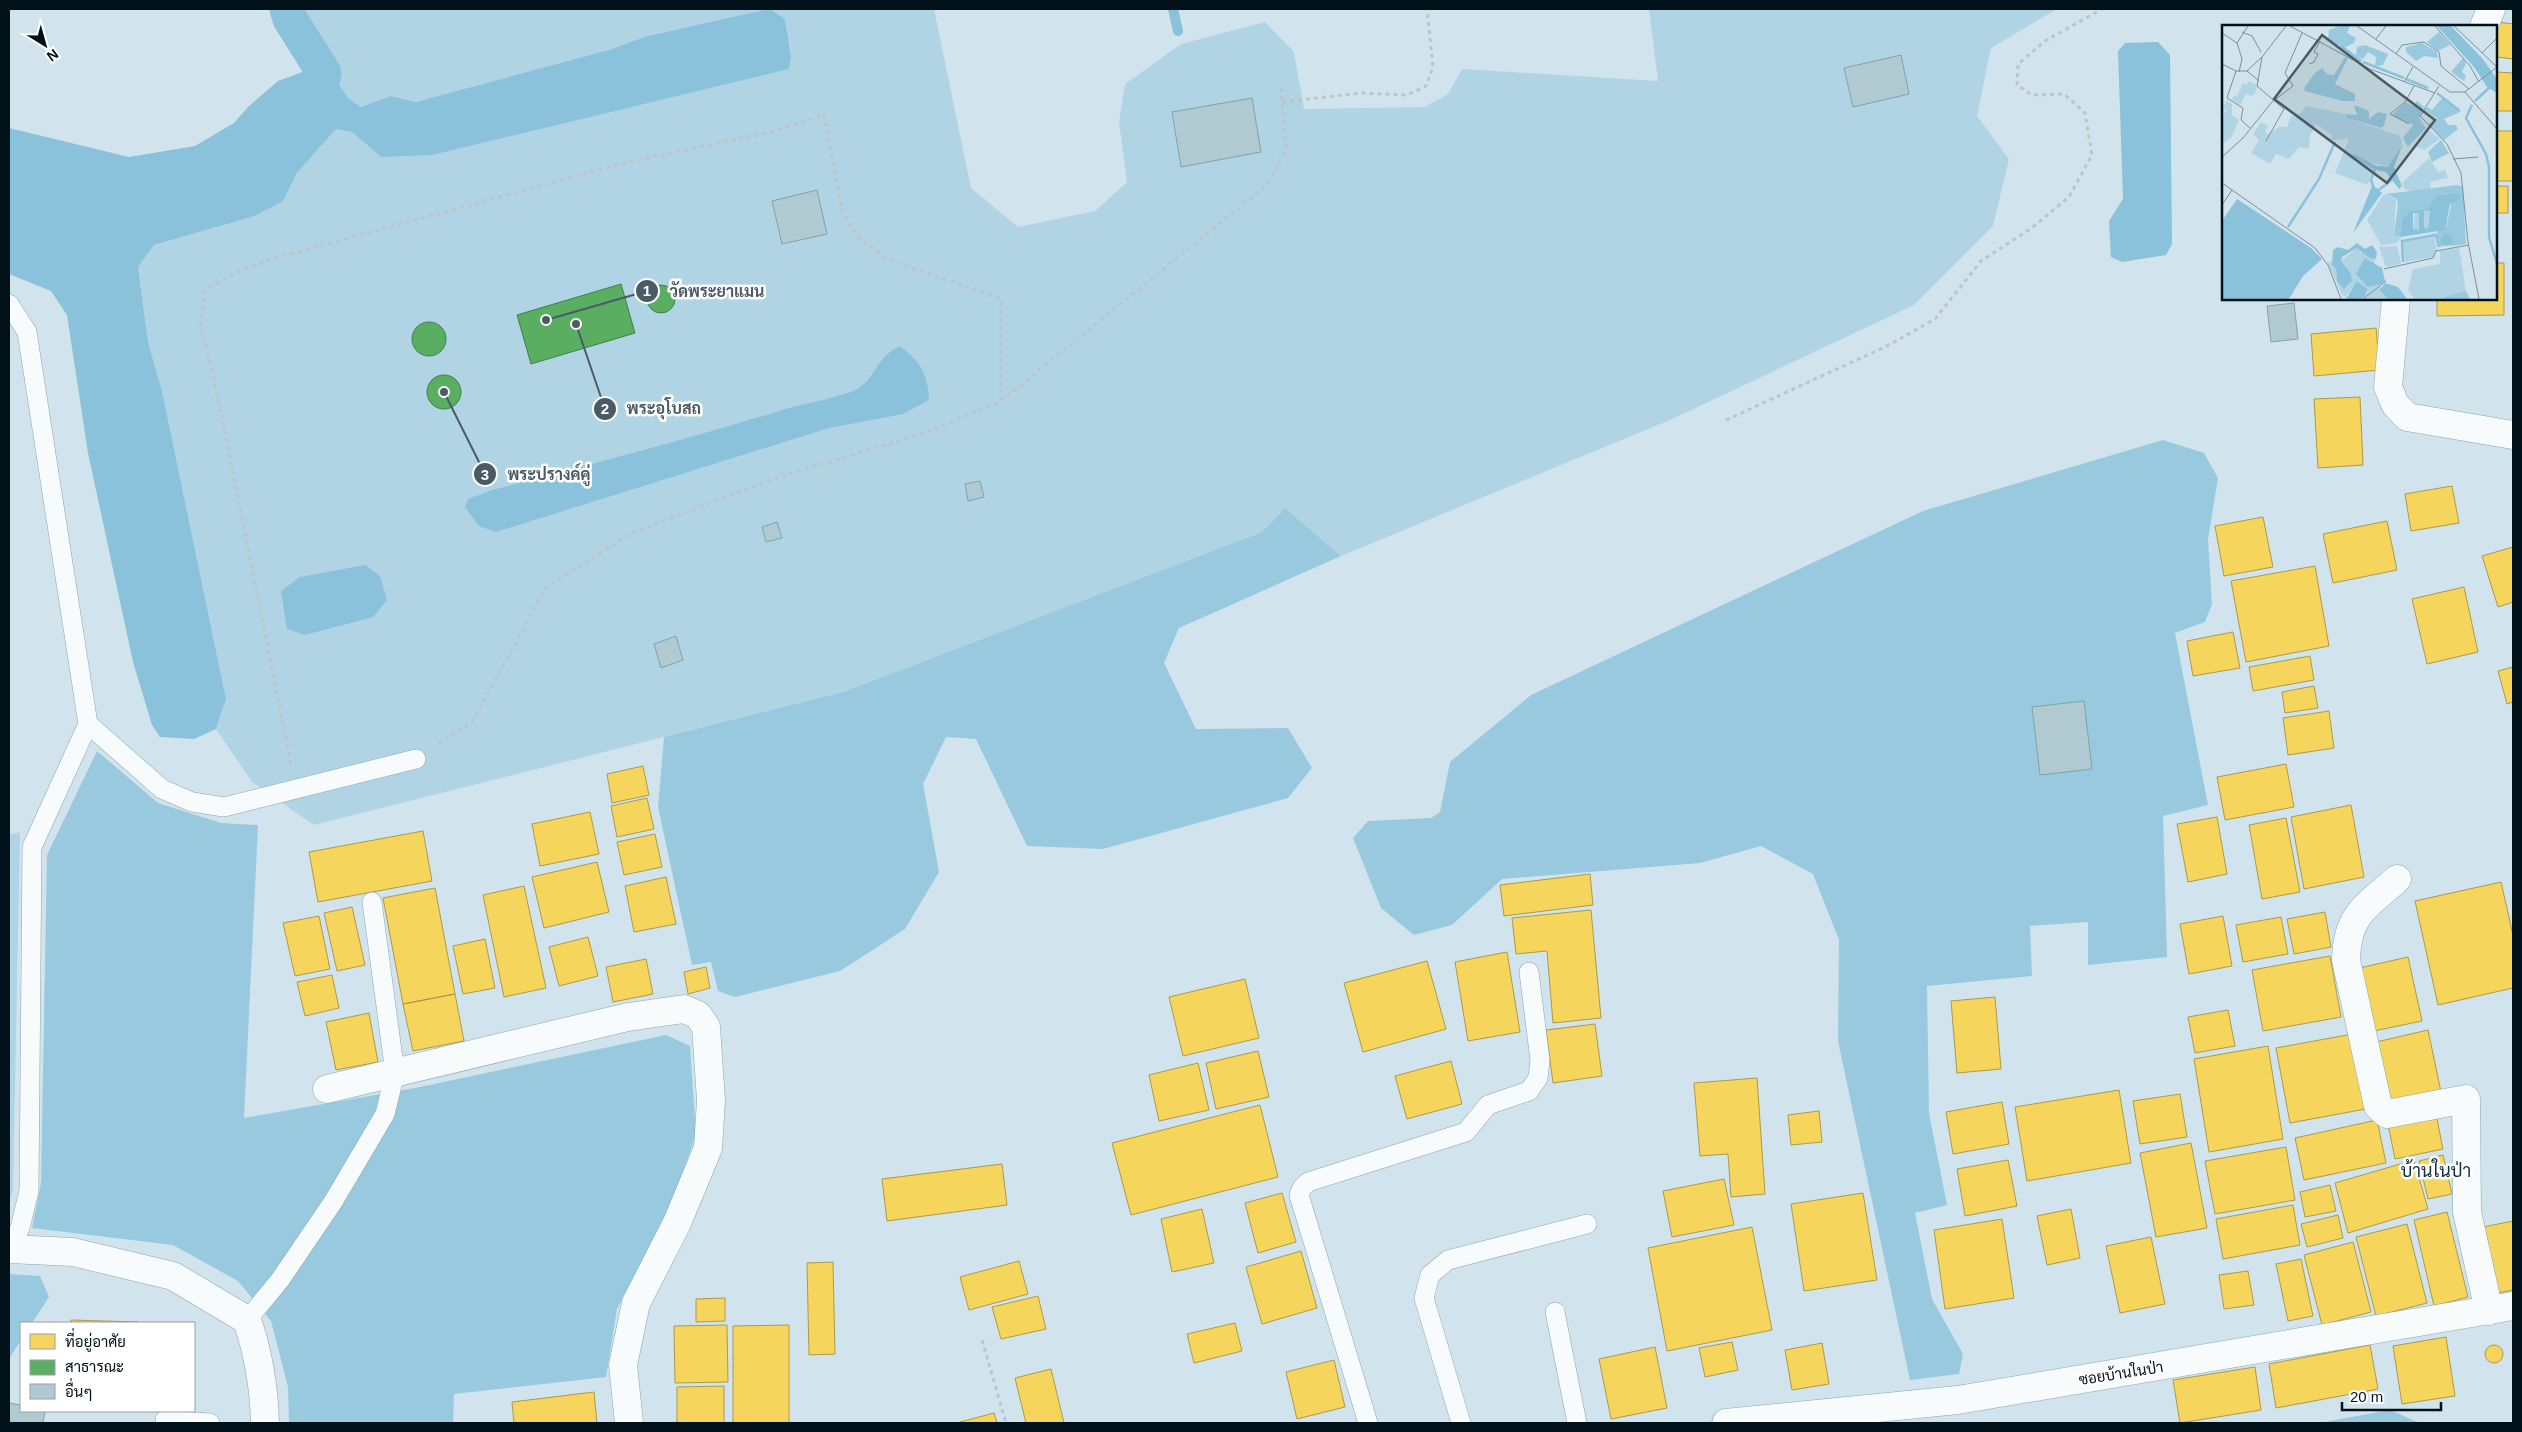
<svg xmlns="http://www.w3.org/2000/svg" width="2522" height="1432" font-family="Helvetica,Sarabun,sans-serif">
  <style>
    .green { fill: #b1d4e5 }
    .forest { fill: #99c9df }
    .water { fill: #8ac1db }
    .homes { fill: #f6d55c; stroke: #ac9a48 }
    .public { fill: #5aae61; stroke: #3f7f4c }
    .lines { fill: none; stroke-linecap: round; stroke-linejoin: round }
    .stream { stroke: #8ac1db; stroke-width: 10 }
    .canal { stroke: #8ac1db; stroke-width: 35 }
    .building { fill: #b1cad1; stroke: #7ea3aa }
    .service-casing { stroke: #89a5b1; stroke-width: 20 }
    .minor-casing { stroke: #89a5b1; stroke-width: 29 }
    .path { stroke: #bec4c8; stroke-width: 3; stroke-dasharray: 4 4; stroke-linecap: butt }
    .service { stroke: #f8fbfc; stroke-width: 19 }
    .minor { stroke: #f8fbfc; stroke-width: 28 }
    .labels { text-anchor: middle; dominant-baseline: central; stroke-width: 5; stroke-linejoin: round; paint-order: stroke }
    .street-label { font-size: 15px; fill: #01111a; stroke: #fff }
    .quarter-label { font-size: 18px; fill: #112e3b; stroke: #fff }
    .inset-river { fill: none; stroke: #8ac1db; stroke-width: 2.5 }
    .inset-road { fill: none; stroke: #7e9099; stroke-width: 1 }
    .view { fill: #4a5b64; fill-opacity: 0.15; stroke: #4a5b64; stroke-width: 2.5 }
    .inset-edge { fill: none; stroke: #01111a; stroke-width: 2.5 }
    .leader { fill: none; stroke: #4a5b64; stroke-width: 2 }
    .callout-dot { fill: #4a5b64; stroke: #fff; stroke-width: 2 }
    .mark-label { font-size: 15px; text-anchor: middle; font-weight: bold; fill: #fff }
    .callout-label { font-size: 16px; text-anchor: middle; font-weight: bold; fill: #4a5b64; stroke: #fff; stroke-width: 5; stroke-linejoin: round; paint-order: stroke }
  </style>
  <rect width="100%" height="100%" fill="#d1e4ed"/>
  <path class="green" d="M301,9H934L971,188L1018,227L1095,211L1127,182L1119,122L1125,84L1181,44L1265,22L1294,52L1304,109L1425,107L1448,94L1462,69L1658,81L1649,9H2057L1991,48L1977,116L2009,159L1993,226L1914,305L1670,420L1341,556L1285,508L1262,532L843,692L314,825L252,782L216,729L226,699L162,391L148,342L138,267L154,245L255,216L283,201L297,173L336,129L352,132L381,157L789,69L791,57L785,19L644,37L612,49L416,102L391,96L361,107C357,104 352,101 348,98C332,83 306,30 301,9Z
    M20,832L13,1191L9,1201V835Z"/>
  <path class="forest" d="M2163,440L2204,453L2218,478L2208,539L2212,604L2205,622L2175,633L2208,805L2163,816L2167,957L2088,965V922L2030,926L2032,976L1927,986L1929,1113L1947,1205L1915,1213L1932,1299L1963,1354L1959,1374L1910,1380L1838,1041L1839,940L1813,874L1761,846L1700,863L1502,879L1452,925L1414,935L1381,908L1353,838L1368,821L1431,818L1440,812L1450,762L1531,695L1923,511Z
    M1285,508L1341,556L1179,628L1164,663L1196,729L1288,728L1312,768L1288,798L1103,849L1027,846L976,739L946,737L923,784L939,872L905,929L840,971L735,997L718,991L711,962L692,965L658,807L664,737L843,692L1262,532Z
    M97,751L158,803L221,823L258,825L244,1118L415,1088L666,1035L690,1046L696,1135L664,1224L617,1309L606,1377L454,1394L453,1423H289L288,1387L271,1321L238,1281L173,1245L32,1228L41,1183L47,855Z
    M9,1274L40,1276L49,1297L32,1323H21V1340L9,1359Z
    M2390,1410L2420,1423H2319Z"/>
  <path class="water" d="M769,9L785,19L791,57L789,69L432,155L381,157L352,132L336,129L297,173L283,201L255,216L154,245L138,267L148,342L162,391L226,699L216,729L194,739L160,737L152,725L133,662L88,453L67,315L51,291L9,274V128L129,157L195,146L234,123L249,106L278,81L305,71L334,77L348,98L361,107L391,96L416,102L612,49L644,37Z
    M2158,42L2170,55L2172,244L2166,255L2122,262L2111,257L2109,221L2123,199L2118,51L2125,43Z
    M900,346C920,362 928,373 929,400L903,414L829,428L496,532L479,526L465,507L468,499L492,490C592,465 691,438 789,408C804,404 849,395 859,388C876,377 876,357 900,346Z
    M365,565L380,576L387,600L373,617L305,635L287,629L281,591L300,577Z"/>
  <path class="homes" d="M2498,22L2513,24V59L2496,57Z
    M2496,72L2513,73V111H2496Z
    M2496,131H2513V181H2496Z
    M2496,186H2508V213H2496Z
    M2496,263H2504V315L2437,316V299H2496Z
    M2376,328L2380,370L2314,376L2311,334Z
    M2360,397L2363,465L2318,468L2314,399Z
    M2452,486L2459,523L2411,531L2405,494Z
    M2263,517L2273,567L2224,576L2215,526Z
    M2387,521L2397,570L2333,583L2323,534Z
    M2513,547V602L2498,607L2482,556Z
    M2315,566L2329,646L2246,662L2231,581Z
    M2464,587L2478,652L2427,664L2412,599Z
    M2233,632L2240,668L2193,676L2187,641Z
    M2310,656L2314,680L2253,691L2249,667Z
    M2513,667V702L2507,704L2498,671Z
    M2314,686L2318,708L2285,713L2282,692Z
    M2329,711L2334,748L2288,755L2283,718Z
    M2286,764L2294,807L2225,820L2217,777Z
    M643,766L649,795L612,803L607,774Z
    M647,798L654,829L617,837L611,806Z
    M2351,805L2364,877L2304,889L2291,817Z
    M590,812L599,854L540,866L532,824Z
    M2217,817L2227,874L2188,882L2177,824Z
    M2286,818L2300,892L2262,899L2249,825Z
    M423,831L432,881L318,902L309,852Z
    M655,834L662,867L624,875L617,842Z
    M597,862L609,912L544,928L532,877Z
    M1590,874L1593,905L1504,916L1500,885Z
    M666,877L676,924L634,932L625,886Z
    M2501,882L2513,935V988L2438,1005L2415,901Z
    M524,886L546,988L504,997L483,895Z
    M435,888L455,994L403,1004L383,898Z
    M352,907L365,965L337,971L324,913Z
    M1591,910L1601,1018L1553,1023L1547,951L1516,954L1512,918Z
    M2325,912L2331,947L2294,954L2287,919Z
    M319,916L330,969L295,976L283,923Z
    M2223,916L2232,966L2189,974L2180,924Z
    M2281,917L2288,954L2243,962L2236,925Z
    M588,937L598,976L559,986L549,947Z
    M485,939L495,988L463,994L453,946Z
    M1507,952L1520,1032L1468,1041L1455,962Z
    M2330,956L2341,1017L2263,1031L2252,970Z
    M2408,957L2422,1021L2369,1032L2355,969Z
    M646,959L653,994L613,1002L606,967Z
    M1427,961L1446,1029L1363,1052L1344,983Z
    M706,967L710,988L688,994L684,972Z
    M332,975L339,1008L305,1016L297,982Z
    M1245,979L1259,1038L1183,1056L1169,997Z
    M455,994L464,1041L413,1051L403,1004Z
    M1995,997L2001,1069L1957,1073L1951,1001Z
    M2228,1010L2235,1046L2195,1053L2188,1017Z
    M369,1013L378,1062L336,1070L326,1022Z
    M1595,1024L1602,1076L1553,1083L1546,1030Z
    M2428,1030L2441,1092L2385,1104L2372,1043Z
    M2358,1033L2371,1108L2290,1123L2276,1048Z
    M2268,1046L2283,1139L2209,1152L2194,1059Z
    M1258,1051L1269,1097L1216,1109L1206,1063Z
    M1451,1061L1462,1104L1407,1119L1395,1076Z
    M1198,1063L1209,1110L1159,1121L1149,1075Z
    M1757,1078L1765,1194L1731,1197L1728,1154L1700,1156L1694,1083Z
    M2119,1090L2131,1163L2027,1181L2015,1107Z
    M2180,1094L2187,1137L2140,1144L2133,1101Z
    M2002,1102L2009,1144L1953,1154L1946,1112Z
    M1260,1105L1278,1177L1131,1215L1112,1143Z
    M1819,1111L1822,1142L1791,1145L1788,1115Z
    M2436,1114L2443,1149L2395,1159L2388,1124Z
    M2377,1120L2386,1163L2304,1180L2295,1138Z
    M2191,1143L2207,1228L2156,1237L2140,1153Z
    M2286,1147L2295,1200L2215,1214L2205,1161Z
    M2443,1155L2452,1194L2428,1199L2419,1161Z
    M2008,1160L2017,1206L1965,1216L1957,1169Z
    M2414,1160L2428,1209L2348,1233L2335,1183Z
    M1002,1164L1007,1205L887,1221L882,1179Z
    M1724,1179L1734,1225L1672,1237L1663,1191Z
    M2330,1185L2336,1211L2305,1217L2300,1192Z
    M1282,1193L1296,1242L1258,1253L1245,1203Z
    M1863,1193L1877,1280L1804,1291L1791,1204Z
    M2293,1205L2300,1245L2223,1259L2216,1219Z
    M1202,1209L1214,1263L1172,1272L1161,1219Z
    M2071,1209L2080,1258L2047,1265L2037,1216Z
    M2447,1212L2468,1297L2434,1306L2414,1220Z
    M2338,1215L2343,1238L2307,1247L2301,1224Z
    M2002,1219L2014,1298L1945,1309L1934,1230Z
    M2513,1221V1290L2497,1293L2483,1227Z
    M2407,1224L2427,1303L2376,1316L2356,1237Z
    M1752,1227L1772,1330L1667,1351L1648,1248Z
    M2151,1237L2165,1304L2120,1313L2106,1246Z
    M2353,1242L2371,1312L2322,1325L2304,1255Z
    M1301,1251L1317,1308L1262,1324L1246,1267Z
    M2301,1259L2313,1316L2288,1321L2276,1264Z
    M1019,1261L1028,1294L969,1310L960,1277Z
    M833,1262L835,1354L809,1355L807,1263Z
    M2248,1271L2254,1305L2224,1309L2219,1275Z
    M1038,1296L1046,1329L1001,1339L992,1307Z
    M725,1298V1321L696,1322V1299Z
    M71,1320L138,1322L71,1323Z
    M1235,1323L1242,1351L1194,1363L1187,1334Z
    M727,1325L728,1382L675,1383L674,1326Z
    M789,1325V1423H733V1326Z
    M2446,1337L2455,1396L2402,1404L2393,1346Z
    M1732,1342L1738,1370L1705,1377L1699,1348Z
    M1822,1343L1829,1384L1792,1390L1785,1350Z
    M2370,1345L2378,1389L2276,1408L2269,1364Z
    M2485 1354a9 9 0 1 1 18 0a9 9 0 1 1-18 0Z
    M1655,1347L1667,1408L1611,1419L1599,1359Z
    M1334,1360L1345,1407L1297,1419L1286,1372Z
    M2255,1367L2261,1410L2180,1423L2173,1380Z
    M1051,1369L1064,1423H1026L1015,1378Z
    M724,1386V1423H677V1387Z
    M594,1392L597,1423H514L512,1402Z
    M994,1413L997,1423H961L960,1422Z"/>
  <path class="public" d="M621,284L635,333L531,364L517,315Z
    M647 299a14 14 0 1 1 28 0a14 14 0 1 1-28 0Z
    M412 339a17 17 0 1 1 34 0a17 17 0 1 1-34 0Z
    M427 392a17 17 0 1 1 34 0a17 17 0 1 1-34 0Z"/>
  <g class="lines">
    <path class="stream" d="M1173,9L1178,31"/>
    <path class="canal" d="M287,9L290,19L324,73L314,112L307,118"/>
  </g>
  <path class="building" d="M1901,55L1909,94L1853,107L1844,68Z
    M1252,98L1261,152L1181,167L1172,112Z
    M817,190L827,234L782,244L772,201Z
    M2294,303L2298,339L2271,342L2267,306Z
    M980,481L984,497L968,501L965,484Z
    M777,522L782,538L766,542L762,527Z
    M676,636L683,660L661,668L654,644Z
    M2084,701L2092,769L2040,775L2032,707Z
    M9,1403L21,1405V1411H45L43,1423H9Z"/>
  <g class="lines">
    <g class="service-casing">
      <path id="service" d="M9,304L27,332L88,724L32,847L29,1191L20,1228L10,1249
        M88,724L162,789L192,802L224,807L416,759
        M1555,1312L1577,1423
        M247,1320L280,1280L333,1202L385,1114L395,1073L372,902
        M165,1420L210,1423
        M1368,1423L1299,1195L1302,1188L1308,1182L1466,1132L1488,1105L1529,1091L1538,1078L1540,1060L1529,972
        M1461,1423L1424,1298L1430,1275L1448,1260L1587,1224"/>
    </g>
    <g class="minor-casing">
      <path id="minor" d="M2484,26L2491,9
        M2396,299L2388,387L2395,404L2407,417L2513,435
        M2397,879C2366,907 2347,914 2346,960L2378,1106L2387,1114L2466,1099L2467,1212L2489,1311
        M327,1089L628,1017L684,1009L698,1015L706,1027L711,1100L708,1148L677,1223L636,1303L623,1365L629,1423
        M9,1249L73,1252L173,1276L247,1320C259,1355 264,1387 265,1423
        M1726,1423L1958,1400L2513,1306"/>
    </g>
    <path class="path" d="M1282,102L1360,93L1407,95L1426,86L1433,67L1427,9
      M1726,420L1887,346L1935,319L1981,261L2033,227L2069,197L2092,155L2085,113L2064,94L2032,95L2017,85L2018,64L2045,41L2102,9
      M438,744L472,722L546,588L632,533L776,478L928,432L1001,401L1267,185L1286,149L1281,88
      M291,764L220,407L201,325L205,290L235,273L272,259L624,163L767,133L824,115L843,214L860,240L889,260L1001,299V401
      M982,1340L1006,1423"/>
    <use href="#service" class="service"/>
    <use href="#minor" class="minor"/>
  </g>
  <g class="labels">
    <g class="street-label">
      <text transform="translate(2121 1373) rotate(-9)">ซอยบ้านในป่า</text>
    </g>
    <g class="quarter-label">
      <text x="2436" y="1171">บ้านในป่า</text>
    </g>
  </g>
  <g transform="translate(2222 25)">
    <rect width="275" height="275" fill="#d1e4ed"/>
    <path d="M27,56L35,60L34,66L31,71L24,69L18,80L10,75L12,70L15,71L21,58L24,60ZM5,76L10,79V90L17,95L9,113L3,117L0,115V94L4,85L0,83ZM84,81L124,89L125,93L178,111L180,119L168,142L137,135L152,141L146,160L113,148L127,114L109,115L110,110L94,99L88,110L87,124L77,122L67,134L54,129L48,139L29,128L37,115L31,110L39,97L46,101L43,106L46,109L57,102H65L69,91L78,89ZM206,104L218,114L202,125L192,121ZM207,133L216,147L223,145L226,153L208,157L209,165L194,167L182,164L181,157ZM162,169L174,174L172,210L179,213L175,218L159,220L145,195ZM202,185L208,186L206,204L202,203ZM193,187L197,188L199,197L197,206L191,204ZM212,212L215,225L211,232L183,237L181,217ZM175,221L179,239L164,242L157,222ZM135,223L149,234L154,233L152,240L143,233L166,274H139L145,266L136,256L123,272L119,268L106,238L109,236L114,244L115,256L126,263L129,249L119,236ZM237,223L244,266L221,274H192L186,265L191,244L218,239V226Z" fill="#b1d4e5"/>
    <path d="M117,1H128L125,8L134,13L132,18L122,23L106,15L107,5ZM217,7L228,20L216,26L205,17ZM200,18L215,27L216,33L202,31L194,36L184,27V22ZM143,20L166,29L161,40L153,41L154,32L146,27L141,34L134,31L135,22ZM123,32L126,33L113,59L133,69V76H120L83,66L82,63L93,48L100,43L105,49L112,50ZM241,33L244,38L240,47L244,51L242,56L229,47ZM221,72L238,87L222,94L226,100H234L236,104L222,115L206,99L216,94L202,85L205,82L210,85ZM195,76L202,82L197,93L204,103L186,122L181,113L191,100L170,90L184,77L191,81ZM132,80L147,86V94L156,87L165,89L162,100L160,103L125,93L124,89L135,90ZM219,115L227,128L210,137L206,127ZM235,160L241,162L244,219L230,221L220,211L222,221L218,222L215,207L224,203L230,176L224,169L207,183L188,186L180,193L178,212L172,210L176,180L175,174L164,169ZM244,266L248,274H221L225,271Z" fill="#99c9df"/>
    <path d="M215,1H229L260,33L275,54V68L265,62L252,42ZM181,119L172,142L180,161L177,164L164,147L154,145L130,131L132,129L154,141L166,142ZM151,161L160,168L131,208L150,161ZM234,168L238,171L236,176L228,179L223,205L178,212L180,193L188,186L207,183L214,171ZM202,185L208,186L206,204L202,203ZM191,188H197V205L191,204ZM15,174L89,223L100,234L81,251L67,274H0V196ZM219 215a6 6 0 1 1 12 0a6 6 0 1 1-12 0ZM135,218L143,224L150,220L155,227L154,233L149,234L135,223L120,232L119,236L129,249L130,256L122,264L115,256L114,244L110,239L111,225L116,222L126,225ZM143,233L160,243L163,256L159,259L146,262L134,249ZM135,256L145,264L143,271L139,274H124ZM163,258L176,262L185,274H166L158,265Z" fill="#8ac1db" fill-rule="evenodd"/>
    <path class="inset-river" d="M119,21L139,36M141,37L182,53M184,54L206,63M215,68L238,86M253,76L268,62M250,80L244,93L264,129L267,142V212L275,239M160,142L168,146L172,153L157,165L152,164L149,155L153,144ZM66,202L97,154L113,117M181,237L180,216L214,210L217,222"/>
    <path class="inset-road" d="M68,1L148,44L213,68M135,1L228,67H243L275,42M213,1L248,41L257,57M232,1L275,42M20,7L30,11L39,27M0,8L15,18L20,34L17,47M154,14L164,1M15,18L26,1M260,28L275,13M174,29L180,20L202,17L217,27L219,41L247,64M40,32L35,61L62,84L44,116M0,39L14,46H25L40,32L64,1M87,39L92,37L96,29L92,27L98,16M14,46L5,73L21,83L19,95L28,103M25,46L37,56M182,57L191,42M217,61L198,91L225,119L239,148L246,217L257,274M243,67L275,104M187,99L168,89L183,77L192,61M0,132L21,113L50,77L71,61L63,48L80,8M231,134L256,132M0,158L93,223L106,240L119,274M0,180L10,165M162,244L211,233L214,226L247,220M141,274L164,256"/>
    <path class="view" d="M100,10L213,95L165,158L52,74Z"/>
    <rect width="275" height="275" class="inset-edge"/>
  </g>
  <path class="leader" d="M546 320L647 291M576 324L605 409M444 392L485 474"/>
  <g class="callout-dot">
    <circle cx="546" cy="320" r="5"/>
    <circle cx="576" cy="324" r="5"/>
    <circle cx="444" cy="392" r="5"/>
    <circle cx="647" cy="291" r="12"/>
    <circle cx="605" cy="409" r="12"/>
    <circle cx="485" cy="474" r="12"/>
  </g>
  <g class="mark-label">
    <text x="647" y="296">1</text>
    <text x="605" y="414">2</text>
    <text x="485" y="480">3</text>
  </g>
  <g class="callout-label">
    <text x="717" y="297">วัดพระยาแมน</text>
    <text x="664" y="414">พระอุโบสถ</text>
    <text x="549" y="480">พระปรางค์คู่</text>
  </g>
  <rect width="2522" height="1432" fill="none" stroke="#01111a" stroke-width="20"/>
  <rect x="20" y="1322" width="175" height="90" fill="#ffffff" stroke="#99a0a3"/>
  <rect x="30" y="1334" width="25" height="15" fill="#f6d55c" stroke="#99a0a3"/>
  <text x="65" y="1347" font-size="15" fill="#01111a">ที่อยู่อาศัย</text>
  <rect x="30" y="1360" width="25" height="15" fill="#5aae61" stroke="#99a0a3"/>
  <text x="65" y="1372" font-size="15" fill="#01111a">สาธารณะ</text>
  <rect x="30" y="1384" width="25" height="15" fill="#b1cad1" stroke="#99a0a3"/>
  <text x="65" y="1397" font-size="15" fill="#01111a">อื่นๆ</text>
  <g transform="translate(45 45) rotate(143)" stroke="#ffffff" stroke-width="4" paint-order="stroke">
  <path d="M0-4L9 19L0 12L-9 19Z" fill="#01111a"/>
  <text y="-8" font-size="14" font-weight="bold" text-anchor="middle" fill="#01111a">N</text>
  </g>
  <path d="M2342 1402v8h99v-8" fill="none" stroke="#01111a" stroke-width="2.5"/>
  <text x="2350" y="1402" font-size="15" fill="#01111a" stroke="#ffffff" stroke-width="4" paint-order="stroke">20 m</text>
</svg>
